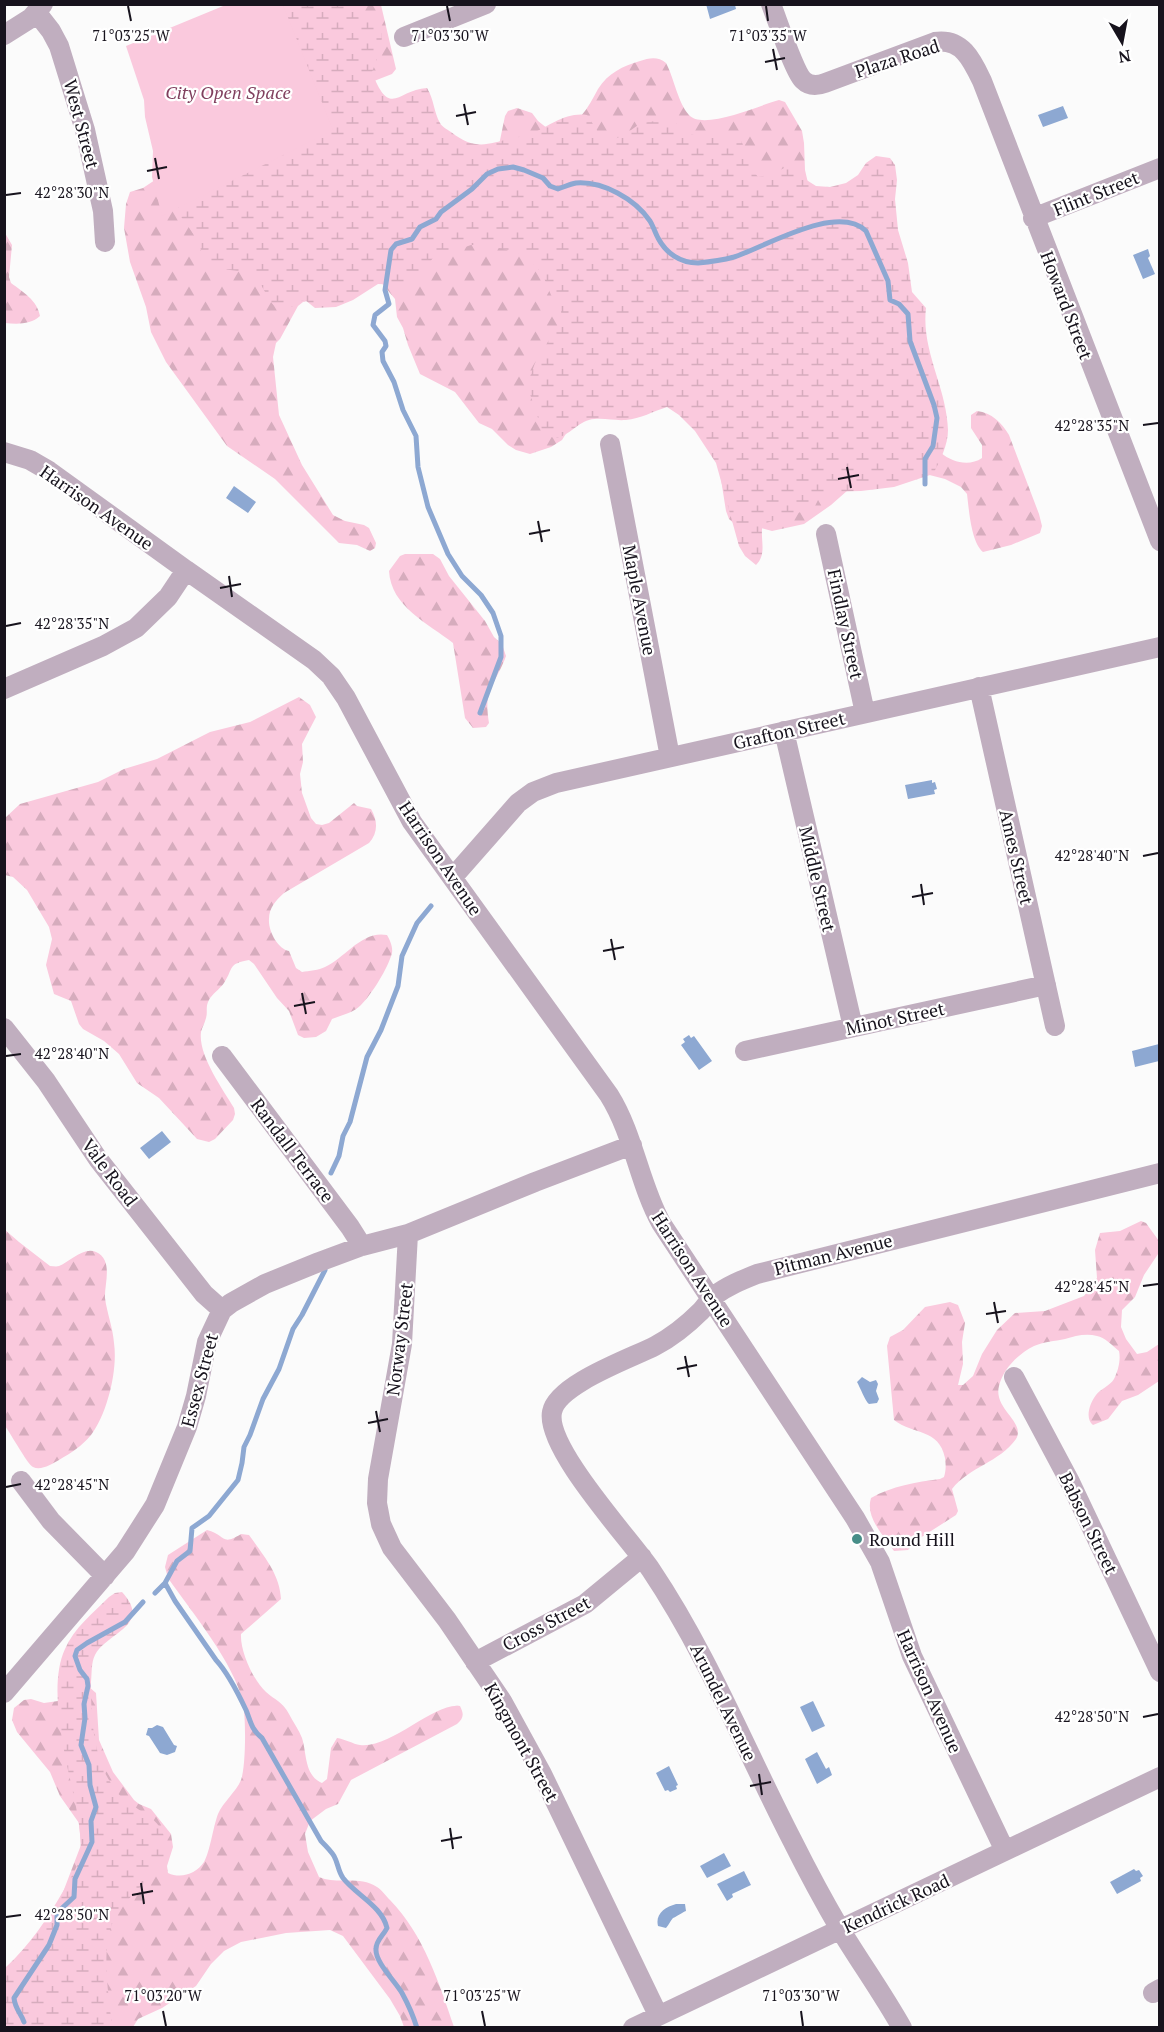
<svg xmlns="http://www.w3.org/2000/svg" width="1164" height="2032" font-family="'PT Serif',serif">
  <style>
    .forest { fill: url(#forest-firs) }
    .wetland { fill: url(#wetland-marsh) }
    .park { fill: #fac9dd }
    .water { fill: #8da8d2 }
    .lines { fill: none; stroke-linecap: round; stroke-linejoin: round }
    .stream { stroke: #8da8d2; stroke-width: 5 }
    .street { stroke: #c0aebf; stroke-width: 20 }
    .ticks { fill: none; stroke: #17131d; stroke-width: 2 }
    .poi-dot { fill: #478e88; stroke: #fff; stroke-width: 2 }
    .labels { text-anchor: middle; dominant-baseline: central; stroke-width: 4.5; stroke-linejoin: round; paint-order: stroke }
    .street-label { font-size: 18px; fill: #17131d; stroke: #fff }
    .park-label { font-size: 18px; font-style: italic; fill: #803f5e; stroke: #fff }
    .poi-label { font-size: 18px; fill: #17131d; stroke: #fff; text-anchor: start }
    .ticks-label { font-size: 15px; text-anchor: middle; fill: #17131d; stroke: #fff; stroke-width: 4.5; stroke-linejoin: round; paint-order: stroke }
  </style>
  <defs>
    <pattern id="forest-firs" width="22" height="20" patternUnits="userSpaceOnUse" patternTransform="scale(1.5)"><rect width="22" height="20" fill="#fac9dd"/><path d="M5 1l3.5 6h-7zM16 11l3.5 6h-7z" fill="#d6acbd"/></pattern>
    <pattern id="wetland-marsh" width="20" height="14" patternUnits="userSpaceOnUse" patternTransform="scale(1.5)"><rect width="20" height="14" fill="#fac9dd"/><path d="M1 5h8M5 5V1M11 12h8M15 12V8" fill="none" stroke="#d6acbd"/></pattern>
  </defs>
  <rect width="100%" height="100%" fill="#fbfbfb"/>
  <path class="forest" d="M260,5H381L396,69L392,74L351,90L409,153L499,145L505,116L508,111L517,108L532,113L538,121L552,132C561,128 574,124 581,116C588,108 593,98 598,89C608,73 623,66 640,61C649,58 658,56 666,63C674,78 678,103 689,115C703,131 760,105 779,100L785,102L802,131L804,143L805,170L808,183L941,453C952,462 969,467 982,458V445L971,428V415L977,411C992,413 1001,422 1009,435L1039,514L1042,526L1040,533L1011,545L983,552C971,542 969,510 967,494L961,487L945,479L914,471L856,483L831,505L804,524L772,531L761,528H739L729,519L726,511L714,435L692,403L624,395L567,432L562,440L551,447L530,454L516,450L508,445L492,429L479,423L455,392L420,374L408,345L403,328L397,317L395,299L374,274L322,298L303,302L298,306L280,339L276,343L273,357L279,415L302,465L333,515L345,521L364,525L369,528L376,543L375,548L370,551L357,545L339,543L275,479L227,446L166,362L151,332L146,307L130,262L124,228L126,204L130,192L143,188L155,180Z
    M5,233L12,245L9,277L11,283C23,292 37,300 40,316C31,325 16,324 5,323Z
    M405,554H433L440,559L449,576L485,621L494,637L502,644L506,656C495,686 483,688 489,723L486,727L473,728L465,718L453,643C428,623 391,607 389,571L400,556Z
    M299,697L310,705L316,717L302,744L303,762L300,774L302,793L311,818L316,824L322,825L329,823L354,803L357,806L371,809C378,821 378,833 369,843L284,893C276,900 269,908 269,919C268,931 278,949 289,951L296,968L302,972C309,971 319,970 325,967C345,958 362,930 387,935C390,940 393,947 392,953C388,968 372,994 361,1005C353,1013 342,1015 332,1019L326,1031L316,1037L304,1038L298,1035L289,1011L277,998L254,964L249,960C227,964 234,968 224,983C220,989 212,994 209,1000C205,1007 208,1012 206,1018C205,1023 202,1027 201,1032C198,1055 222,1088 234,1108L235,1114L233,1120L215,1139L209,1142L197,1139L159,1098L137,1083L119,1054L104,1041L83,1029L79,1024L71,1001L54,994L46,965L52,939L49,927L27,890L13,877L5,875V818L20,804L98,782L124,769L157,759L210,732L250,722Z
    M1141,1221L1146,1223L1159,1241L1160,1251L1144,1275L1135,1297L1122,1310L1121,1327L1126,1339L1137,1354L1147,1352L1159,1344V1381L1138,1395L1122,1401L1108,1419L1093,1425C1085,1419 1089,1404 1096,1395C1100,1389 1110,1386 1114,1379C1118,1371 1121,1360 1119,1351C1113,1346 1104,1337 1097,1336C1086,1333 1075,1336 1065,1339C1055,1341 1043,1342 1034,1346C1018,1354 1003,1369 999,1386C993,1409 1026,1422 1016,1439C1000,1462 969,1467 952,1489L958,1511L956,1515L917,1540L908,1550L894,1551C883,1535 865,1517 871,1498C892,1486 916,1482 940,1479L944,1477C946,1470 946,1466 945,1458C939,1428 913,1435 894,1420L887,1346L890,1337L903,1330L925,1307L950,1302L958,1305L965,1323L962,1342L963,1364L958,1385H963L973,1376L982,1354L997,1330L1015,1313L1045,1311L1084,1296L1097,1278L1095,1250L1100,1233L1120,1231Z
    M4,1229L19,1242L50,1266C53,1266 56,1267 59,1266C69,1262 84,1246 96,1252C114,1260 104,1285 105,1298C107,1313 113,1328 114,1343C118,1370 107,1414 91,1435C82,1446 71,1453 59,1460C52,1464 41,1471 33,1467C28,1465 11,1434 5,1426Z
    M207,1530C225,1534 221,1547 241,1534L249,1535C263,1555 280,1574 281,1599L241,1634C240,1651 253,1680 266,1692C275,1700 283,1702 289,1714C293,1722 299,1730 302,1738C307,1754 304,1775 322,1783L327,1779L331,1748L337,1738C345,1739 353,1744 360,1745C391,1749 434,1702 460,1706C464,1714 464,1718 457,1724L351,1780L338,1804L326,1809L310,1821L305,1834L308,1852L319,1877C338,1885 359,1875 377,1887C382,1890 386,1896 390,1900C424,1935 439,1983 454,2027H404L400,2016L390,1999L343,1936L330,1930L286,1933L241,1942L224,1951L211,1964L196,1986L162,2008L138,2019L133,2027H5L4,1984L55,1913L81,1845L79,1823L60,1796L50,1772L17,1732L12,1720L14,1708L24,1700L31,1699L44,1703L58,1701L88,1686L96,1693L99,1740L113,1772L134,1800L139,1804L151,1809L171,1834L173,1847L167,1866L168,1873C181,1879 196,1874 204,1862C210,1852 213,1827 218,1814C223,1802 236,1792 241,1780C246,1766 246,1718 243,1703C235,1664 191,1611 168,1578L165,1567L168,1555Z"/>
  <path class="wetland" d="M247,4L353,5C361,15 367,15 376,22C389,33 377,59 372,72C390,120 398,89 427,88C434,99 434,113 440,123C442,127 448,130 451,132C474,150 487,145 512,138C518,137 525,137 531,134C550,126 565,112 587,115C594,124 598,136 608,142L624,135L641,123L671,119L686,132L694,135L739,137C748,152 745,161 758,177L772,174L786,167L816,186L830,187L846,183L858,175L866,163L876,156L890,158L895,165L897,180L895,199L898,230L908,263L912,292L926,308C921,351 947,388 948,430C948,445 940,461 933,474L894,487L861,491L822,492L815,506L810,509L763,524C759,538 768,553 756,565L745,556L739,546L716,463L695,431L679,415L667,407C654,411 640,419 626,420C613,421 602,417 589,420C572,425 562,447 543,433L527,385L535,363L549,340L562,325V319L561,311L551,295L544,278L537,267L522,254L487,245H471L433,258L415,280L406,285L378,284L353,300L336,307L315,308L305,300C295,302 291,311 280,309C267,305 265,283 251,275C241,269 211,271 204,261C201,257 202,249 199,244C194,234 188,226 181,217L184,215L168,197Z
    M122,1592C153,1626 107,1632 95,1655C91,1663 92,1673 91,1682C91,1719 93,1760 116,1791C132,1812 164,1814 166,1846C168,1868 123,1898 114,1919C100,1949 109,1995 112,2027H5V1968C30,1945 48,1918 65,1888C70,1879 78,1867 80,1856C83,1838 76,1806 72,1788C64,1751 48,1685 65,1649C74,1628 93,1613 109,1597L115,1593Z"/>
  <path class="park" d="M228,4L283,5L333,130L162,216L152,177L153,151L145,117L144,100L126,46Z"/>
  <path class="water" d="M706,4L735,5L736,9L710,19Z
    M1063,106L1068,118L1043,127L1038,115Z
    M1148,249L1150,256L1148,258L1155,274L1143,279L1133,255Z
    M234,486L256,502L248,513L226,498Z
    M932,780V783L935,782L937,789L934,790L935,794L908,799L905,785Z
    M689,1035L691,1038L694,1036L712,1061L699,1070L681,1045L685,1042L683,1039Z
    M1159,1044V1061L1135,1067L1132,1051Z
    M162,1131L171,1142L149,1159L140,1148Z
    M862,1377L870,1382L876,1380L878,1384L876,1391L879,1399L877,1403L869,1404C865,1401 860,1387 857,1382Z
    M813,1701L825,1726L812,1732L800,1707Z
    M157,1725L163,1727L174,1745L177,1746L175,1752L167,1755L160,1753L149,1736L146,1735L148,1728H152Z
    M817,1752L826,1769L829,1767L832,1775L817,1784L805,1759Z
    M669,1766L678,1785L676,1786L677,1789L670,1792L668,1790L665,1791L656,1773Z
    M724,1853L731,1866L707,1878L700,1866Z
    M1134,1869L1136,1871L1139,1870L1143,1876L1140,1878L1141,1881L1117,1894L1110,1882Z
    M744,1871L751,1885L732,1894L733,1897L727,1901L717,1884Z
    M676,1904H685L686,1911C685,1911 674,1918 673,1918C670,1921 669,1925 666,1928L658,1926C655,1914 665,1907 676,1904Z"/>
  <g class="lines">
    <path class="stream" d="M480,713L501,657V636L493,613L481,595L462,576L448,554L428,507L418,467L416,436L403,410L394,382L383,361L382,352L386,346L385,341L373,325L375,315L389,304L385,290L391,250L396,244L412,239L420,227L436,219L441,212L472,189L487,174L498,169L513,167L524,170L543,178L550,186L558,189C564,187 570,184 576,183C603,181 635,199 650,221C653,226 655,232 658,238C666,253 680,263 698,263C709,262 723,260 734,257C765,247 837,203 866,231L888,281L890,300L899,304L908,314L910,341L934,405L937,418L933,446L925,459V484
      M331,1173L339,1156L343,1136L350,1122L367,1057L381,1030L398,986L402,956L417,923L431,906
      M165,1583L175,1601L216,1660C228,1673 238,1693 246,1710C251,1722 251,1729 262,1738L321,1841C325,1845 331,1851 334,1856C338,1863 338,1871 343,1878C356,1895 382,1906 387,1928C383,1936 376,1940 376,1949C375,1962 395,1981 402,1993C408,2004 413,2015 417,2028
      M155,1593L165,1583L177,1561L190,1551L192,1528L209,1516L238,1480L242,1463L244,1447L250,1435L263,1399L279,1369L293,1329L302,1315L325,1270
      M24,2022C21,2013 15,2009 14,1998L49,1945L57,1925V1916L60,1910L74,1897L75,1879L92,1842L91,1821L96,1807L90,1785L89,1765L81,1745L85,1718L84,1704L88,1686L87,1679L80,1670L75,1656L77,1650L87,1643L125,1622L143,1602"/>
    <path class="street" d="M771,4C777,19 794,71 803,80C809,86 817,86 825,83L935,42C962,38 972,60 982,81L1160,541
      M37,13L51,31L59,46L85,130L103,211L105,242
      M4,35L31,18L43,4
      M404,37L486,4
      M1033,218L1160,168
      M610,444L670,757
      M4,452L30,460L49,471L186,570L168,597L136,628L103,646L4,689
      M826,534L865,713
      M186,570L314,660L331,676L346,698L412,822L609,1095C634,1135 639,1183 661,1223L855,1518L880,1562L912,1656L1005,1851
      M979,687L1055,1026
      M784,731L853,1027
      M453,877L518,803L533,792L556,783L1160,647
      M4,1028L46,1081L98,1159L204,1294L222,1310
      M745,1051L1046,985
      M222,1056L350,1227L362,1246
      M408,1234L402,1344L378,1479L377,1503L381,1524L392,1548L447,1620L502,1701L542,1774L658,2015
      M1014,1377L1070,1482L1160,1672
      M21,1481L51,1521L105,1576
      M475,1662L585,1604L642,1557
      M4,1693L125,1552L155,1505L187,1427L196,1396L207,1342L222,1310L231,1303L265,1284L319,1262L362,1246L408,1234L535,1182L632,1145
      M1153,1993L1160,1989
      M633,2028L1160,1777
      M902,2028C883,1994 860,1962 840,1929C823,1900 807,1870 792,1840C745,1749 708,1655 651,1570C630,1539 545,1448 552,1412C557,1384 632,1358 655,1346C672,1337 688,1324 701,1311C706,1306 709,1300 714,1296C727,1286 742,1280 757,1274L1160,1173"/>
  </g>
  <path class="ticks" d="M128,6L131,21M447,6L450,21M766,6L768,21M773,49L777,70M765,62L785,58M464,104L468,125M456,116L476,112M155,158L159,179M147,171L167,167M6,195L21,193M1143,425L1158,423M847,467L851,488M838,479L859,475M538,521L542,542M529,534L550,530M229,576L232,597M220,588L241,584M6,626L21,623M1143,856L1158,853M921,884L924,905M912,897L933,893M611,939L615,960M603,951L624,947M302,993L306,1014M294,1006L315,1002M6,1056L21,1054M1143,1286L1158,1284M994,1302L998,1323M986,1314L1006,1311M685,1356L689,1377M677,1369L697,1365M376,1411L380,1432M368,1423L388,1419M6,1487L21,1484M1143,1717L1158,1714M759,1774L762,1795M750,1786L771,1782M450,1828L453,1849M441,1841L462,1837M141,1883L144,1904M132,1895L153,1891M6,1917L21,1915M163,2011L166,2026M482,2011L485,2026M801,2011L803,2026"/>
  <circle class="poi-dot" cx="857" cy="1539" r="6"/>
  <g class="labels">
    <g class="street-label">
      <text transform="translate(897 58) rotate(-18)">Plaza Road</text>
      <text transform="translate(82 124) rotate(75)">West Street</text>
      <text transform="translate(1096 193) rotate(-22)">Flint Street</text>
      <text transform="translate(1067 305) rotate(69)">Howard Street</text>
      <text transform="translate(97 507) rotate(35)">Harrison Avenue</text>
      <text transform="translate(640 600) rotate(79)">Maple Avenue</text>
      <text transform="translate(846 624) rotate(78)">Findlay Street</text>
      <text transform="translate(789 730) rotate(-13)">Grafton Street</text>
      <text transform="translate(1017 857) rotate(77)">Ames Street</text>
      <text transform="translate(441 858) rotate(56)">Harrison Avenue</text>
      <text transform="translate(818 879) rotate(77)">Middle Street</text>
      <text transform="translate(895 1018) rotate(-12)">Minot Street</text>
      <text transform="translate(293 1150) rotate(53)">Randall Terrace</text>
      <text transform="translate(110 1172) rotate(53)">Vale Road</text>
      <text transform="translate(833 1254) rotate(-14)">Pitman Avenue</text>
      <text transform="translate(693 1269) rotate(57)">Harrison Avenue</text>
      <text transform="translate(399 1339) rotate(-83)">Norway Street</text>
      <text transform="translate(199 1380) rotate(-75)">Essex Street</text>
      <text transform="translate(1089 1523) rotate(64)">Babson Street</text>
      <text transform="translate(546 1623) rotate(-28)">Cross Street</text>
      <text transform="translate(930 1691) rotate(66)">Harrison Avenue</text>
      <text transform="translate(724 1702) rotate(64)">Arundel Avenue</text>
      <text transform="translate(522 1742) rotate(61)">Kingmont Street</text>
      <text transform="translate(896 1903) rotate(-25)">Kendrick Road</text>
    </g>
    <g class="park-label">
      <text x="228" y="92">City Open Space</text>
    </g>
    <g class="poi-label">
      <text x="869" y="1539">Round Hill</text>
    </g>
  </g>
  <g class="ticks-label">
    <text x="131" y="41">71°03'25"W</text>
    <text x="450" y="41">71°03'30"W</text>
    <text x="768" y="41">71°03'35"W</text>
    <text x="72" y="198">42°28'30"N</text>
    <text x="1092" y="431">42°28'35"N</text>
    <text x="72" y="629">42°28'35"N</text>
    <text x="1092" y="861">42°28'40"N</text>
    <text x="72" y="1059">42°28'40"N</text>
    <text x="1092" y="1292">42°28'45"N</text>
    <text x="72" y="1490">42°28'45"N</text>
    <text x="1092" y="1722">42°28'50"N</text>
    <text x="72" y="1920">42°28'50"N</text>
    <text x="163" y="2001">71°03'20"W</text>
    <text x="482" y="2001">71°03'25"W</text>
    <text x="801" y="2001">71°03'30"W</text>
  </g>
  <rect width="1164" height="2032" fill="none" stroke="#17131d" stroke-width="12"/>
  <g transform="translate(1122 42) rotate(170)" stroke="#ffffff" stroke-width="4.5" paint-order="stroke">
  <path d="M0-4.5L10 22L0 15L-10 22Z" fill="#17131d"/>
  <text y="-9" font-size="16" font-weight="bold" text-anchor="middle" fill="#17131d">N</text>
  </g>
</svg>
